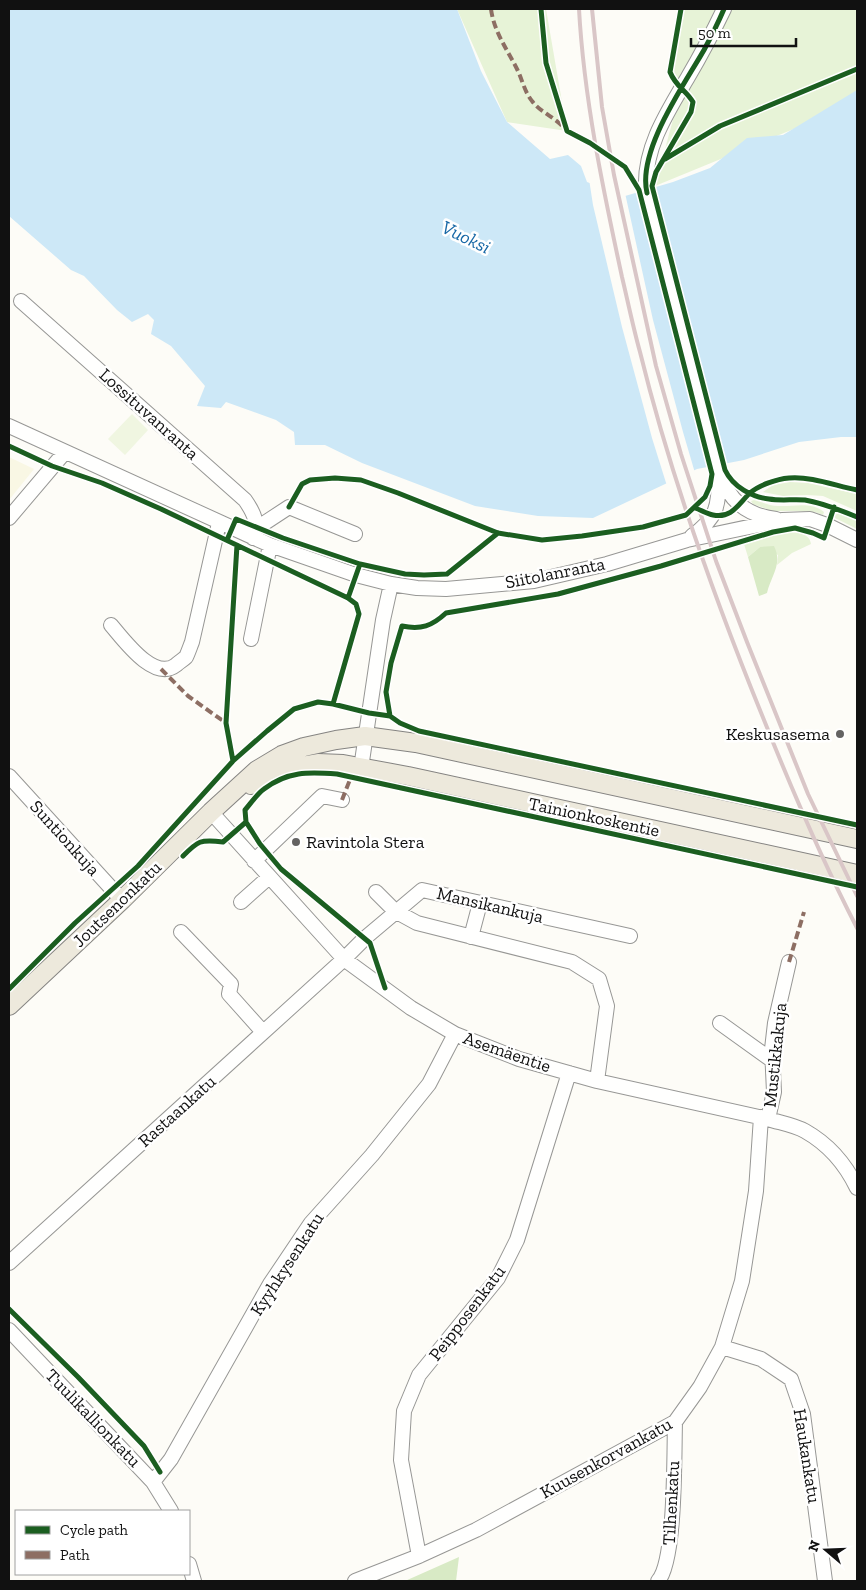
<svg xmlns="http://www.w3.org/2000/svg" width="866" height="1590" font-family="'Zilla Slab',serif">
  <style>
    .farmland { fill: #f9f7e4 }
    .green { fill: #e7f3d7 }
    .forest { fill: #d8eac5 }
    .pitch { fill: #f0f6e1 }
    .water { fill: #cde8f7 }
    .pier { fill: #fdfcf7 }
    .lines { fill: none; stroke-linecap: round; stroke-linejoin: round }
    .minor-casing { stroke: #979795; stroke-width: 16 }
    .major-casing { stroke: #858482; stroke-width: 20 }
    .minor { stroke: #fffffe; stroke-width: 14 }
    .major { stroke: #ede9dc; stroke-width: 18 }
    .rail { stroke: #d9c6c7; stroke-width: 4 }
    .quiet { stroke: #8d6e63; stroke-width: 4; stroke-dasharray: 8 4; stroke-linecap: butt }
    .cycleway-casing { stroke: #fff; stroke-width: 8 }
    .cycleway { stroke: #1b5e20; stroke-width: 5 }
    .poi-dot { fill: #646362; stroke: #fff; stroke-width: 2 }
    .labels { text-anchor: middle; dominant-baseline: central; stroke-width: 5; stroke-linejoin: round; paint-order: stroke }
    .street-label { font-size: 18px; fill: #111; stroke: #fff }
    .poi-label { font-size: 18px; fill: #111; stroke: #fff; text-anchor: end }
    .water-label { font-size: 19px; font-style: italic; fill: #1768a6; stroke: #fff }
  </style>
  <rect width="100%" height="100%" fill="#fdfcf7"/>
  <path class="farmland" d="M9,457L34,469L9,500Z"/>
  <path class="green" d="M457,9H546L567,131L507,122Z
    M684,9H857V103L655,186L681,90L670,72Z
    M790,482L808,483L857,494V511L823,496L807,495L783,496L763,492L773,485Z
    M754,500C762,502 770,506 778,506C793,507 811,501 824,512L823,515L815,512L797,511H772L753,504L751,501Z
    M839,513L857,521V529L835,518V515Z
    M790,532C799,533 810,534 811,544L792,553L777,565L778,555L760,547L748,557L744,544L776,535Z"/>
  <path class="forest" d="M774,546C783,564 771,576 767,593L759,596L748,557L760,547Z
    M459,1557L456,1581H405Z"/>
  <path class="pitch" d="M132,414L148,430L125,455L108,439Z"/>
  <path class="water" d="M9,9H457L481,71L507,122L550,159L568,155L581,166L587,182L625,196L673,182L710,168L747,138L783,135L857,90V437H841L799,442L744,460L697,469L593,518L538,516L475,506L362,463L325,445H295L294,432L276,420L226,402L221,408L197,406L205,386L171,346L151,334L154,320L148,314L132,322L117,310L84,276L71,270L9,216Z"/>
  <path class="pier" d="M589,179L625,193L653,320L683,432L695,473L667,486L652,438L622,327L593,205Z
    M655,186L727,466L709,470L637,190Z"/>
  <g class="lines">
    <g class="minor-casing">
      <path id="minor" d="M724,9C713,32 701,55 688,77C668,111 644,147 646,188L719,472C729,500 745,515 776,519
        M21,301L245,500C254,513 259,523 253,538
        M9,426L270,545L356,575L391,584L417,588L446,589L534,581L607,564L687,540L782,520L810,519L827,525L857,540
        M9,518L65,452
        M257,528L289,507L355,534
        M692,536C717,518 719,506 719,476
        M111,625C124,640 154,682 176,665C179,662 183,660 186,657C188,653 190,647 192,642L219,523
        M251,639L270,545
        M361,768L383,620L391,584
        M9,776L122,900
        M211,812L344,959L411,1008L455,1034L519,1059L597,1081L768,1119C781,1123 794,1125 805,1131C828,1144 846,1165 857,1188
        M254,861L322,796L342,800
        M376,892L395,911L417,923L572,962L599,979L607,1006L597,1081
        M241,902L269,877
        M181,932L231,984L229,994L263,1032
        M471,937L480,903
        M720,1023L773,1061
        M768,1119L774,1092L772,1049L775,1023L789,962
        M9,1263L344,959L365,938L422,890L630,936
        M9,1330L153,1482L171,1511
        M722,1347L761,1359L791,1379L803,1414L825,1581
        M153,1482L171,1459L270,1284L311,1223L372,1155L429,1084L455,1034
        M419,1556L401,1460L404,1411L419,1375L498,1278L517,1240L569,1073
        M189,1564L194,1581
        M355,1581L419,1556L476,1530L675,1422L700,1387L722,1347L742,1281L756,1191L761,1117
        M658,1581C676,1561 674,1453 675,1422"/>
    </g>
    <g class="major-casing">
      <path id="major" d="M251,785L290,768L318,763L343,764L408,776L857,874
        M9,1006L122,900L211,812L257,770L282,755L304,747L336,740L365,736L416,743L857,839"/>
    </g>
    <use href="#minor" class="minor"/>
    <use href="#major" class="major"/>
    <path class="rail" d="M579,9C584,99 603,189 622,277C628,302 633,327 640,352C671,478 715,600 764,720C792,790 822,860 857,928
      M592,9L602,107L614,175L656,366L681,454L716,561L747,642L808,794L857,896"/>
    <path class="quiet" d="M491,9C494,32 507,49 517,69C522,79 525,93 532,101C541,113 555,117 564,128
      M161,669L188,696L226,723
      M342,800L351,777
      M789,962L804,912"/>
    <g class="cycleway-casing">
      <path id="cycleway" d="M681,9L670,72C676,87 685,89 693,102L691,112L656,172L652,186L725,470C733,487 752,497 769,499C781,501 793,499 805,500C823,503 840,510 857,517
        M665,159L720,126L857,69
        M647,193C637,151 684,85 704,50C711,37 718,23 724,9
        M9,446L52,466L102,483L161,509L348,598L360,564L283,538L236,519L227,540
        M289,507L302,484L310,480L335,478L361,480L398,493L498,533L542,540L582,536L643,527L686,515L705,497L710,486L712,474L639,190L625,167L590,143L567,131L546,63L541,9
        M695,508C701,510 707,514 713,515C732,519 739,503 750,493C759,485 777,479 789,478C811,476 836,486 857,490
        M360,564L405,574L424,575L447,574L498,533
        M333,704L369,713L390,716L400,723L419,731L857,825
        M390,716L386,692L391,663L402,626C421,630 432,626 446,613L558,594L661,566L773,532L795,528L813,533L824,538L834,507
        M233,761L226,723L237,545
        M246,822L260,844L281,869L370,943L385,988
        M183,856C198,841 200,839 223,842L246,822L245,810C251,803 257,794 264,789C288,771 308,772 337,774L857,887
        M9,989L75,923L138,866L233,761L267,731L294,709L318,702L333,704L359,614L356,604L348,598
        M9,1309L78,1377L144,1446L160,1472"/>
    </g>
    <use href="#cycleway" class="cycleway"/>
  </g>
  <g class="poi-dot">
    <circle cx="840" cy="734" r="5"/>
    <circle cx="296" cy="842" r="5"/>
  </g>
  <g class="labels">
    <g class="street-label">
      <text transform="translate(149 414) rotate(42)">Lossituvanranta</text>
      <text transform="translate(555 573) rotate(-11)">Siitolanranta</text>
      <text transform="translate(594 817) rotate(12)">Tainionkoskentie</text>
      <text transform="translate(65 838) rotate(48)">Suntionkuja</text>
      <text transform="translate(117 904) rotate(-44)">Joutsenonkatu</text>
      <text transform="translate(490 905) rotate(13)">Mansikankuja</text>
      <text transform="translate(507 1052) rotate(19)">Asemäentie</text>
      <text transform="translate(775 1055) rotate(-84)">Mustikkakuja</text>
      <text transform="translate(177 1111) rotate(-42)">Rastaankatu</text>
      <text transform="translate(287 1264) rotate(-57)">Kyyhkysenkatu</text>
      <text transform="translate(467 1313) rotate(-53)">Peipposenkatu</text>
      <text transform="translate(93 1418) rotate(46)">Tuulikallionkatu</text>
      <text transform="translate(807 1456) rotate(81)">Haukankatu</text>
      <text transform="translate(606 1458) rotate(-29)">Kuusenkorvankatu</text>
      <text transform="translate(671 1503) rotate(-87)">Tilhenkatu</text>
    </g>
    <g class="poi-label">
      <text x="830" y="734">Keskusasema</text>
      <text x="306" y="842" text-anchor="start">Ravintola Stera</text>
    </g>
    <g class="water-label">
      <text transform="translate(466 237) rotate(26)">Vuoksi</text>
    </g>
  </g>
  <rect width="866" height="1590" fill="none" stroke="#111111" stroke-width="20"/>
  <rect x="15" y="1510" width="175" height="65" fill="#ffffff" stroke="#a0a0a0"/>
  <rect x="25" y="1526" width="25" height="8" fill="#1b5e20" stroke="#a0a0a0"/>
  <text x="60" y="1535" font-size="15" fill="#111111">Cycle path</text>
  <rect x="25" y="1551" width="25" height="8" fill="#8d6e63" stroke="#a0a0a0"/>
  <text x="60" y="1560" font-size="15" fill="#111111">Path</text>
  <g transform="translate(826 1550) rotate(289)" stroke="#ffffff" stroke-width="4" paint-order="stroke">
  <path d="M0-4L9 19L0 12L-9 19Z" fill="#111111"/>
  <text y="-8" font-size="14" font-weight="bold" text-anchor="middle" fill="#111111">N</text>
  </g>
  <path d="M691 38v8h105v-8" fill="none" stroke="#111111" stroke-width="2.5"/>
  <text x="698" y="38" font-size="15" fill="#111111" stroke="#ffffff" stroke-width="4" paint-order="stroke">50 m</text>
</svg>
